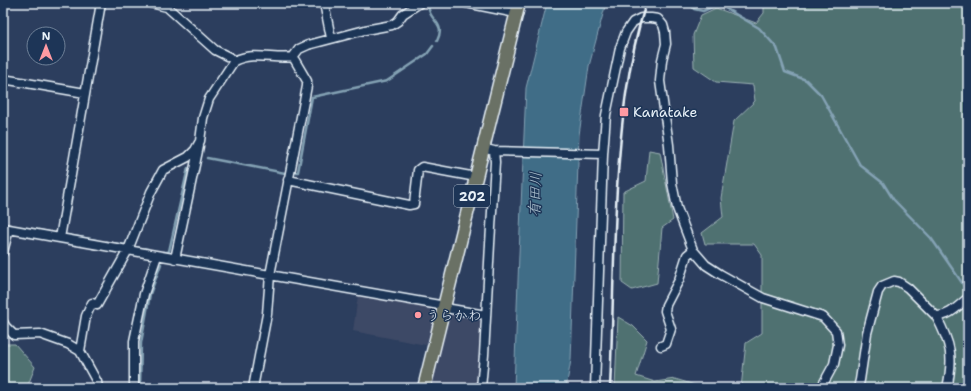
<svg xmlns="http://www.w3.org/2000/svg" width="971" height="391" font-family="'Shantell Sans','Klee One',sans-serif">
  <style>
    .built { fill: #3e4966 }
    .green { fill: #4f7171; stroke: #9cb1b4 }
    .water { fill: #416d87; stroke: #84a2b4 }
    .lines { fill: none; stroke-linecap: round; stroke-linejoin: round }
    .stream { stroke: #84a2b4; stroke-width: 2.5 }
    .minor-casing { stroke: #e8f1f8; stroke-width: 11 }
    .highway-casing { stroke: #e8f1f8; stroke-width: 15 }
    .minor { stroke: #1d3557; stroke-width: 8 }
    .highway { stroke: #6b7165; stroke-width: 12 }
    .rail { stroke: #e8f1f8; stroke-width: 2.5 }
    .poi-dot { fill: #ff9aa2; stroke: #1d3557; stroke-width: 1.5 }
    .labels { text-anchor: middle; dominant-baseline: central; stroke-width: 3; stroke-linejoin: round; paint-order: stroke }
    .shield { fill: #1d3557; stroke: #abb9c8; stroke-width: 1 }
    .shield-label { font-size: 13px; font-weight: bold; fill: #e8f1f8 }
    .poi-label { font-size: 14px; fill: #e8f1f8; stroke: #1d3557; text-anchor: start }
    .water-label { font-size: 15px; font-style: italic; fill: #aec3d0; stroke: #1d3557 }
  </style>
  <rect width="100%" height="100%" fill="#2c3e5e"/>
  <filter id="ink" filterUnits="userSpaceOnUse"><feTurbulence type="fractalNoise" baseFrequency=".025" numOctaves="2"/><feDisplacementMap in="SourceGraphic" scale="8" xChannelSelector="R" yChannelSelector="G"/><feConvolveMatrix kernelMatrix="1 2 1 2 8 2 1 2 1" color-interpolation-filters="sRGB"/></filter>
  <g filter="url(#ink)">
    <path class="built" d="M358,296L438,309L426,345L353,331Z
      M449,311L481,318L476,388H431Z"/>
    <path class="green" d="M764,3H963L968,8V388H741L746,343L762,333V255L754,244H705L702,233L723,217L721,198L734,121L755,101L753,85L716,82L694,67L693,35L701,15L716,8L756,23L764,13Z
      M649,150L660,152L673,220L662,228L657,283L632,290L622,283L623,192L646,181Z
      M618,317L633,326L647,340L636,376L655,382L675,379L705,388H615Z
      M3,344H15L35,367L28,385L29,388H3Z"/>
    <path class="water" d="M547,3H606L589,66L579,135L571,360L566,388H514L519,254L526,88Z"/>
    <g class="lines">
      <path class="stream" d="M428,3C428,23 447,21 437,41
        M690,3L694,9L703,11L712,7L720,5L759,28L777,48L785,72L806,80L821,95L860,165L883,183L893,199L931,238L965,287
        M207,158L285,173L298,172L312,97L387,81L427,54L433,46
        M3,224L9,225
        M20,227L55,233
        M67,235L96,240
        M106,242L126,245
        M134,247L148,249
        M163,252H168L169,251L188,168
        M140,388L141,343L150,294L161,264"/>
      <g class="minor-casing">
        <path id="minor" d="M150,3L167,7L215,50L231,58L234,61
          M324,3L331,38
          M466,3L516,13
          M3,79L85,93
          M490,150L494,151L603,154
          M288,180L409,205L414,204L418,170L422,167L476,177
          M3,228L445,306L451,309L486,315
          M60,238L101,3
          M3,252L9,229
          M175,259L199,146
          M936,316C951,344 954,357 947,388
          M3,322L6,327L14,335L40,334L68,344L80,351L97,382L98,388
          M661,346L666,344L671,329L665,311L666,305L679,280L687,255L693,250
          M80,351L86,316L92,303L97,305L128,250L151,192L163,170L188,157L195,150L200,141L203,118L209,99L234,61C254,51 273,60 293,57L299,49L308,45L365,30L392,25L398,21L403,14L420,3
          M134,388V341L144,294L157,256
          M253,388L267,314L270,275L307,86V81L293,57
          M481,388L484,355L490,244L495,162L494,151
          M595,388L603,154L606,115L620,48L626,32L633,22L641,18H651L658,19L663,25L665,32L666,44L662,60L660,81L669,145L672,183L677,208L693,250L706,265L720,274L763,298L823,317L836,331L838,345L834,364L821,388
          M858,388L860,380L867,333L878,292L882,286L894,281L899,282L908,288L936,316C949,317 959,305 968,298"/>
      </g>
      <g class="highway-casing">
        <path id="highway" d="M424,388L519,3"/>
      </g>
      <use href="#minor" class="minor"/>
      <use href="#highway" class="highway"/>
      <path class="rail" d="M610,388C613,321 613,255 617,188C621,126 627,63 646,3"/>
    </g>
  </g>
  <g class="poi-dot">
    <rect x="619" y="107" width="10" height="10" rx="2"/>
    <circle cx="418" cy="315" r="4"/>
  </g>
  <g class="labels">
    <rect class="shield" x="454" y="185" width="36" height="22" rx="3"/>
    <g class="shield-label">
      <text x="472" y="196">202</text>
    </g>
    <g class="poi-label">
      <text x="633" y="112">Kanatake</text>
      <text x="426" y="315">うらかわ</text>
    </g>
    <g class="water-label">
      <text transform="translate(535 194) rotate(-88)">有田川</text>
    </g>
  </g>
  <rect width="971" height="391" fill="none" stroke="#1d3557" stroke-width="16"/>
  <rect x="8" y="8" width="955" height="375" fill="none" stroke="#e8f1f8" stroke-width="1.5" filter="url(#ink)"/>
  <g transform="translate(46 46)"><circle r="19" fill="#1d3557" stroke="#6e8097"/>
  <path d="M0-3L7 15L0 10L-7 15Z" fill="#ff9aa2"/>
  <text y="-6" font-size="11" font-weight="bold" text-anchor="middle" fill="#e8f1f8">N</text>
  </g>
</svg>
